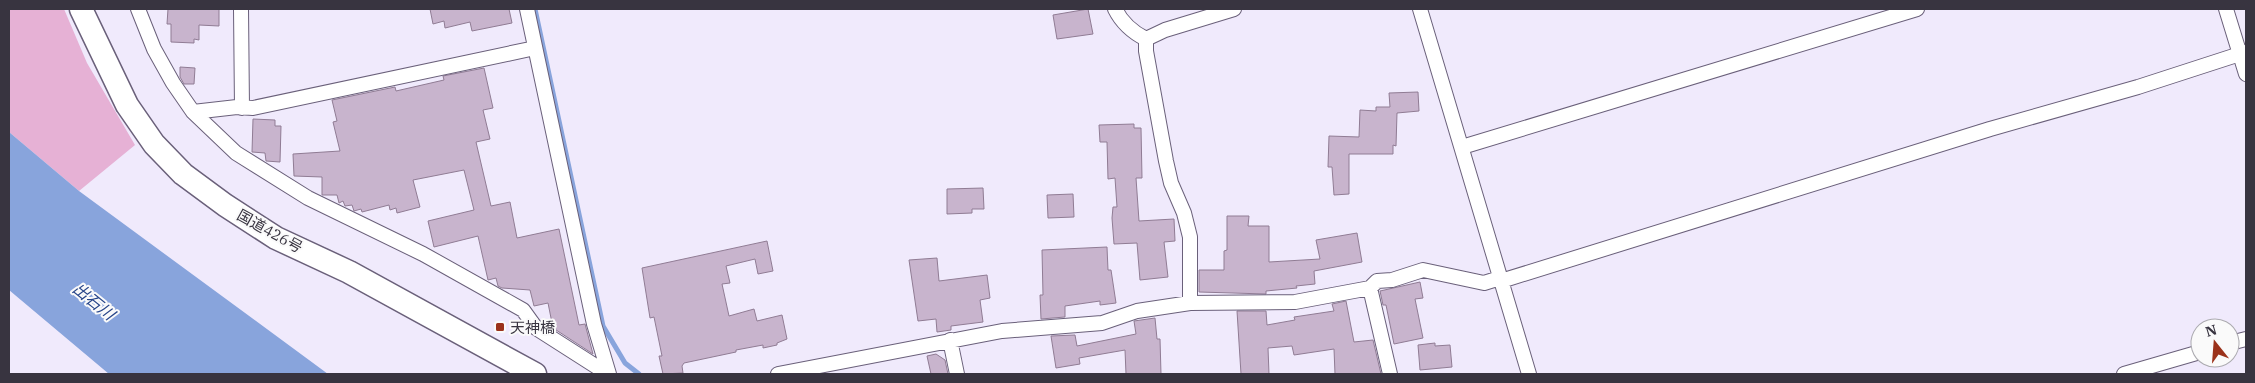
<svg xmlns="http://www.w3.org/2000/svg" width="2255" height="383" font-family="'IBM Plex Serif','Noto Sans JP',serif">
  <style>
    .green { fill: #e6b1d5 }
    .water { fill: #88a4dc }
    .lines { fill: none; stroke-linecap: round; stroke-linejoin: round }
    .stream { stroke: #88a4dc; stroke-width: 5 }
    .building { fill: #c8b4cd; stroke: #907c94 }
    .minor-casing { stroke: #6a607a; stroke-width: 16 }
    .trunk-casing { stroke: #6a607a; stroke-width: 25 }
    .minor { stroke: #fff; stroke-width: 14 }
    .trunk { stroke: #fff; stroke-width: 22 }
    .poi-dot { fill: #9b321b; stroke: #fafafa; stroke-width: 2 }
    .labels { text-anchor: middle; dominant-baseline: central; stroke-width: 4; stroke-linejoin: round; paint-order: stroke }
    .street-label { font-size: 15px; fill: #383440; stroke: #fafafa }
    .poi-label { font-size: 15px; fill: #383440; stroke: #fafafa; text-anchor: start }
    .water-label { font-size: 16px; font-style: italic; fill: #274589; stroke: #fafafa }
  </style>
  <rect width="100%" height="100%" fill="#f0eafc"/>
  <path class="green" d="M9,9H64L87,63L135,145L79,191L9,132Z"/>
  <path class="water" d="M9,132L79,191L328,374H109L9,290Z"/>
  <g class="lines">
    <path class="stream" d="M535,9L603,326L625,363L639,374"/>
  </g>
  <path class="building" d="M168,9H219V26L199,25V40L194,39V43L171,42V24H167Z
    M430,9H509L512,23L472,31L470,22L445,28L444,21L433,24Z
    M1088,9L1093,34L1057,39L1053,15Z
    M180,67L195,68L194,84H184L180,77Z
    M484,68L493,108L483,110L490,139L476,142L491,206L510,202L517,238L559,229L579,325L585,324L593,354L553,328L548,303L534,306L530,290L502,288L498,286L496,278L488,280L478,236L434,247L428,221L474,210L464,170L413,180L420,207L397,213L396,208L390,210L389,205L362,212L361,209L354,211L352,205L345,206L343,201L339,203L337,195H322V177L294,176L293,154L340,151L333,122L337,121L332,100L395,87L396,91L444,80L443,76Z
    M1418,92L1419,111L1397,113L1396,146L1393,145V154H1349V194L1334,195L1332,167H1328L1329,136L1359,137L1360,110L1376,111V107H1390L1389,93Z
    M253,119L275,120V126H281L280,162L266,161L265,153L252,152Z
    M1134,124V128H1141L1142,178H1136L1139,221L1174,219L1175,241L1164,242L1168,277L1140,280L1137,243L1114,244L1112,218L1113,207H1117L1115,178L1108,179L1107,142H1100L1099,125Z
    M983,188L984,209H972V213L947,214V189Z
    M1073,194L1074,217L1048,218L1047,195Z
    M1227,216H1249L1248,226H1269V262L1320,259L1316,240L1357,233L1362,262L1314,271L1315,284L1296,286L1297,288L1266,291V294L1199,292V270H1224V251L1227,250Z
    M767,241L773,271L758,274L755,259L726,266L730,283L722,284L729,316L754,309L757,321L782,315L787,339L777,343V345L763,348V345L736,350V352L684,363L682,366L683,373L663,374L659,356H662L654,317L650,318L642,268Z
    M1107,247L1108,270H1111L1116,303L1100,305V301L1065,306V317L1041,319L1040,295H1043L1042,250Z
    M937,258L939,281L987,275L990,298L980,300L983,322L951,326V330L937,332L936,319L918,321L909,260Z
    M1420,282L1423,298L1415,299L1423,338L1394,344L1386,305H1383L1380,291Z
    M1346,301L1354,342L1373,340L1381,374H1335L1334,349L1294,355L1292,346L1268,348L1269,374H1241L1237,311H1266L1267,325L1295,320L1294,317L1334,311L1332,304Z
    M1155,318L1157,339H1160L1161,374H1126L1125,350L1079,358L1080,364L1056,368L1051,336L1075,335L1077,346L1136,334L1134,321Z
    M1435,343V346L1450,345L1452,367L1420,370L1418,345Z
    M936,354L945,360L948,374H931L927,356Z"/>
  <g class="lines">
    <g class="minor-casing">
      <path id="minor" d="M138,9L154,49L173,83L193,112L236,153L308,198L423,254L523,310L536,328L608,374
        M241,9L242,108
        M527,9L594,324L609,374
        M1115,9C1122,23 1132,32 1146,39
        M1420,9L1529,374
        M2226,9L2246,74
        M1146,39V51L1166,161L1171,183L1184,213L1190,237V303
        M1146,39L1165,30L1234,9
        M193,112L237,107L253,108L535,48
        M1462,147L1917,9
        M1501,281L1990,129L2138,87L2246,52
        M1370,288L1390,374
        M950,340L957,374
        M2230,343L2246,339
        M778,374L1002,331L1102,323L1137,311L1190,303L1295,302L1370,288L1377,281L1392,280L1423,270L1484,283L1500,278
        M2124,374L2200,352"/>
    </g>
    <g class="trunk-casing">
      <path id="trunk" d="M81,9L127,105L154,144L183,174L225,205L276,238L349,272L535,374"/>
    </g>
    <use href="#minor" class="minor"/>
    <use href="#trunk" class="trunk"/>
  </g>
  <rect class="poi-dot" x="495" y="322" width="10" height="10" rx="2.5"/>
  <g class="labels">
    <g class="street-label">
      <text transform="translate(270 231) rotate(29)">国道426号</text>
    </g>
    <g class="poi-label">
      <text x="510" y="327">天神橋</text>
    </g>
    <g class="water-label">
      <text transform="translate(94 301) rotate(39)">出石川</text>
    </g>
  </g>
  <rect width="2255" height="383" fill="none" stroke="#383440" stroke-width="20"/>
  <g transform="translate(2215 343) rotate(343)"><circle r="24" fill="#fafafa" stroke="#acabb0"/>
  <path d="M0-4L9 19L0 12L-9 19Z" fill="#9b321b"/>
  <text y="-8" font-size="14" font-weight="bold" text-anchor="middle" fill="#383440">N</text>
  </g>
</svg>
